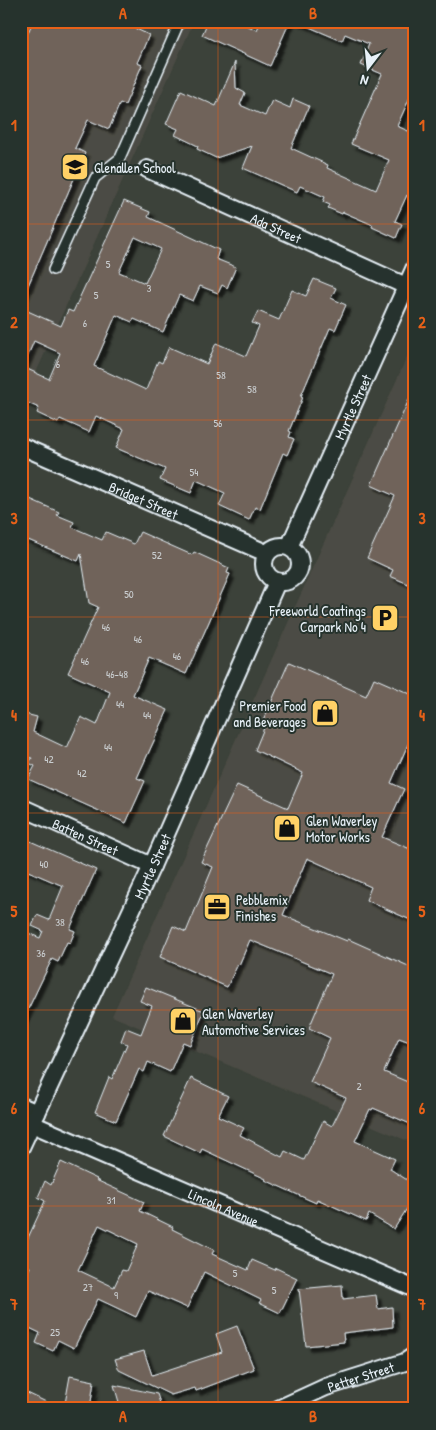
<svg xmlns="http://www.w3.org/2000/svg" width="436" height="1430" font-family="'Patrick Hand',sans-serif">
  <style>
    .built { fill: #4c4c44 }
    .building { fill: #70645a; stroke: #e8f1f8; fill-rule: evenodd; filter: url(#shadow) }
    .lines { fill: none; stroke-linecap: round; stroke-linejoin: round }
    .service-casing { stroke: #e8f1f8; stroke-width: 12 }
    .minor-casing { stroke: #e8f1f8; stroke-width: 20 }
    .service { stroke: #26332d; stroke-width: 9 }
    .minor { stroke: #26332d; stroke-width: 16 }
    .grid { fill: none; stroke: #e86118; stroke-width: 1; stroke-opacity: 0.55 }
    .labels { text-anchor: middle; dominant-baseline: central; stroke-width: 4; stroke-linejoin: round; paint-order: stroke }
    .number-label { font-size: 11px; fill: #caced0 }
    .poi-label { font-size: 14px; fill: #e8f1f8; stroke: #26332d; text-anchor: start }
    .street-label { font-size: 14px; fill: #e8f1f8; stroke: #26332d }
    .neatline { fill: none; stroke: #e86118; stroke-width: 2 }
    .grid-label { font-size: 16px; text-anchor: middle; font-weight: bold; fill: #e86118 }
  </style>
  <defs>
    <filter id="shadow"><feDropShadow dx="4.5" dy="4.5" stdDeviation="1" flood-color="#0009"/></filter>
  </defs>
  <rect width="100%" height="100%" fill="#3c423a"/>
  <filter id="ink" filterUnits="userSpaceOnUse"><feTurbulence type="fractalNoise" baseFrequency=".02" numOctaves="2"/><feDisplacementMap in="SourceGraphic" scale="10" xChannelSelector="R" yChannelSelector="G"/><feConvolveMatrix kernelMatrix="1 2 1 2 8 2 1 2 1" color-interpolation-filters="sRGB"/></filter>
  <g filter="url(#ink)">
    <path class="built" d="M21,21H194L21,406Z
      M415,339V1144L112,1016Z"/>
    <path class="building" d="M33,21H132L130,26L149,35L137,63L142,65L125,105L120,103L109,129L88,120L75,148L85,153L21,302V49Z
      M208,21H237L257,30L261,21H290L270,66L202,35Z
      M295,21H406L415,25V86L397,126L415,134V199L407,195L395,221L402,224L396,238L372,227L373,225L343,212L342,214L328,208L330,205L323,202L325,197L300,186L297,192L243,168L252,146L216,158L197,149L198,146L175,135L178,129L166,124L181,90L216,106L235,62L236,88L245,93L240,105L265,116L272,100L290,108L293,99L309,106L291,148L328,165L327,168L376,190L389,160L351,144L382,74L361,65L369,44L345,34L342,41Z
      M124,201L150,212L148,217L219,250L216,259L236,267L227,288L222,285L218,293L200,286L193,301L179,295L163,332L134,319L132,322L116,315L94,366L146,390L158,361L162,363L169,347L207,364L216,343L246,356L259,326L252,323L258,311L279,320L292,290L306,296L314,279L336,288L331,298L346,305L335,330L330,328L301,396L303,397L289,431L291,432L289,437L294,439L287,455L283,453L260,509L255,507L249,520L219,506L225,493L196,480L191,493L160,480L165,469L116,448L124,429L96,416L89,432L60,419L58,423L37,413L39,408L21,400V308L61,326L68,310L73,312ZM135,237L161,249L145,283L119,272ZM34,341L60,353L49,379L23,367Z
      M415,386V587L390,576L393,570L367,558L395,496L371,485Z
      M21,495L59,512L57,515L74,522L72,527L102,540L106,532L134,544L140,532L192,555L194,552L229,568L227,573L230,574L186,674L149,658L133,695L168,710L137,778L145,781L126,823L28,779L35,766L29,763L32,758L21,757V713L37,717L33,732L67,748L81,717L97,725L110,692L68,673L98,607L89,603L81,554L78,561L21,537Z
      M289,662L366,696L374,678L415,696V745L409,742L391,783L404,789L382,837L415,851V922L366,900L371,887L307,858L283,915L347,941L348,939L415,969V1044L399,1038L384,1072L415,1085V1126L373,1108L372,1110L370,1109L355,1141L395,1159L390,1169L415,1185V1196L394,1229L369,1214L366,1221L317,1199L316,1203L265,1180L266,1179L202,1149L200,1153L164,1136L191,1078L228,1096L218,1116L244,1128L240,1135L282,1157L285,1151L304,1160L323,1121L332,1126L346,1098L310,1082L330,1038L309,1028L332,974L250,940L239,965L238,964L227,987L160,957L173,926L186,932L213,867L201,862L237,785L288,808L303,773L255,750L266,723L263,721Z
      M21,837L96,870L70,929L75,931L70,943L67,942L58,962L52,959L21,1024V930L40,938L43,931L32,926L37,915L49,920L63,886L21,868Z
      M146,987L204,1011L190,1045L183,1042L170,1072L148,1062L144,1072L139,1069L116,1121L95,1112L109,1077L112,1079L127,1044L121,1041L126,1028L141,1034L152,1006L140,1001Z
      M61,1162L97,1179L96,1180L144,1202L140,1211L173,1227L172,1229L214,1250L212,1254L248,1270L252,1260L275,1270L276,1268L297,1278L280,1313L259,1303L261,1300L204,1272L187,1308L148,1291L136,1317L98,1299L74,1348L58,1340L53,1351L36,1343L40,1333L21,1324V1286L30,1267L21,1263V1253L45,1201L38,1197L45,1181L51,1185ZM99,1225L138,1244L126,1271L122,1270L114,1287L78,1270Z
      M342,1285L343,1299L376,1295L378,1309L392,1307L393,1327L343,1333L344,1342L306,1346L299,1289Z
      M237,1326L254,1369L196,1391L195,1388L171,1395L119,1370L115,1359L144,1351L152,1375L222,1352L216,1334Z
      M70,1376L94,1381L90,1409H64Z
      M114,1385L157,1394L162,1409H121Z
      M21,1390L61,1409H21Z"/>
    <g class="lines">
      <g class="service-casing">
        <path id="service" d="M53,270L95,178L120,158L180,21"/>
      </g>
      <g class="minor-casing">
        <g id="minor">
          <path id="s1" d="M147,169L406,286"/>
          <path id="s2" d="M21,446L266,553"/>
          <circle cx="282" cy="564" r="18"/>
          <path id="s3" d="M289,547L415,267"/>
          <path id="s4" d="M21,807L152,866"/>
          <path d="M21,1106L37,1113"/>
          <path id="s5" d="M32,1124L415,1289"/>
          <path id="s6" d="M21,1147L152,866L277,582"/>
          <path id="s7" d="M278,1409L326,1387L405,1362L415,1355"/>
        </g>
      </g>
      <use href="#service" class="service"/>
      <use href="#minor" class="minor"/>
    </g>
  </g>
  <path class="grid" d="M218,21V1409M21,224H415M21,420H415M21,617H415M21,813H415M21,1010H415M21,1206H415"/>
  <defs>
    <g id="school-square" transform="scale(1.4375)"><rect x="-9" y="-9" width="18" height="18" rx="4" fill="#ffd166" stroke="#26332d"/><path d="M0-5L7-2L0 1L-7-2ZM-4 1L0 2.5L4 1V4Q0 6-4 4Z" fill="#111"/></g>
    <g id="parking-square" transform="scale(1.4375)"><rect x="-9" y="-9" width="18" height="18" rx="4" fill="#ffd166" stroke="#26332d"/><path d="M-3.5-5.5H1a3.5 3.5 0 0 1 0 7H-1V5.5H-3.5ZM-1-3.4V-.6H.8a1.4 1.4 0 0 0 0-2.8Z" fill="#111"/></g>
    <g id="shop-square" transform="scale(1.4375)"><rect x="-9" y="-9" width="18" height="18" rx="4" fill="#ffd166" stroke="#26332d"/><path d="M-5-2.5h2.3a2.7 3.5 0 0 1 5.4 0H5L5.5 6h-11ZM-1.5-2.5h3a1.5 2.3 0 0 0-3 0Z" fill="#111"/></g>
    <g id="office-square" transform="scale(1.4375)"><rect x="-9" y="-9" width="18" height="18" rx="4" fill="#ffd166" stroke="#26332d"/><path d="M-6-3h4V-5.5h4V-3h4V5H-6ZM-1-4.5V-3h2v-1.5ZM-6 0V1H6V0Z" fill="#111"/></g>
  </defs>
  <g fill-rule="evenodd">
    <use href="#school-square" x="75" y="167"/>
    <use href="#parking-square" x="385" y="618"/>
    <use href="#shop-square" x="325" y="713"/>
    <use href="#shop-square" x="287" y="828"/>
    <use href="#office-square" x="217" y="907"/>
    <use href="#shop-square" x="183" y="1021"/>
  </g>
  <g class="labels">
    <g class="number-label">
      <text x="108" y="264">5</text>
      <text x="149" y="288">3</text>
      <text x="96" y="295">5</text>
      <text x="85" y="323">6</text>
      <text x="58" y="364">6</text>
      <text x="221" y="375">58</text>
      <text x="252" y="389">58</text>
      <text x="218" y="423">56</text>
      <text x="194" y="472">54</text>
      <text x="157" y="555">52</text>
      <text x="129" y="594">50</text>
      <text x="106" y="627">46</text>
      <text x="138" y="639">46</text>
      <text x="177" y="656">46</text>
      <text x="85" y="661">46</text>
      <text x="117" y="674">46-48</text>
      <text x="120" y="704">44</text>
      <text x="147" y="715">44</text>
      <text x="108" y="747">44</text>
      <text x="49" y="759">42</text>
      <text x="82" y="773">42</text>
      <text x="44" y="864">40</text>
      <text x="60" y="922">38</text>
      <text x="41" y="953">36</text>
      <text x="359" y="1086">2</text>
      <text x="111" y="1200">31</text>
      <text x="235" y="1273">5</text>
      <text x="88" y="1287">27</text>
      <text x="274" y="1290">5</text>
      <text x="116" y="1295">9</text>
      <text x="55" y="1332">25</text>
    </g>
    <g class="poi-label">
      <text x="94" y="167">Glenallen School</text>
      <text x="366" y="610" text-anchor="end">Freeworld Coatings<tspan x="366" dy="16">Carpark No 4</tspan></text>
      <text x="306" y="705" text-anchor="end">Premier Food<tspan x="306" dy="16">and Beverages</tspan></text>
      <text x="306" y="820">Glen Waverley<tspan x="306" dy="16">Motor Works</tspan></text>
      <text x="236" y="899">Pebblemix<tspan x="236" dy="16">Finishes</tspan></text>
      <text x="202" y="1013">Glen Waverley<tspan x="202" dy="16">Automotive Services</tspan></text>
    </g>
    <g class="street-label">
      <text stroke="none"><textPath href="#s1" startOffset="142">Ada Street</textPath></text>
      <text stroke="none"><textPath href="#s3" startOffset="154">Myrtle Street</textPath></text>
      <text stroke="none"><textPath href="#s2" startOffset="134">Bridget Street</textPath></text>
      <text stroke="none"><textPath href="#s4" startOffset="71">Batten Street</textPath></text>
      <text stroke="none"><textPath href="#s6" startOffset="310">Myrtle Street</textPath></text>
      <text stroke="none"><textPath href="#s5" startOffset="209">Lincoln Avenue</textPath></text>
      <text stroke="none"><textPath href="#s7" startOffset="89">Petter Street</textPath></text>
    </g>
  </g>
  <rect width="436" height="1430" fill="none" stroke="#26332d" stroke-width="55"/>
  <g transform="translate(368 68) rotate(196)" stroke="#26332d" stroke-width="4" paint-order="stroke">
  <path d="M0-4L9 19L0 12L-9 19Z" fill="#e8f1f8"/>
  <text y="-8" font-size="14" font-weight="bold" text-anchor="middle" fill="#e8f1f8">N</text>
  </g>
  <rect x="28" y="28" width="380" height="1374" class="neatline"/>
  <g class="grid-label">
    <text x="123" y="19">A</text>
    <text x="313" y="19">B</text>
    <text x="14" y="131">1</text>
    <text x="422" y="131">1</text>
    <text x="14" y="328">2</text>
    <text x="422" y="328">2</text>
    <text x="14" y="524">3</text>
    <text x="422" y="524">3</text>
    <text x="14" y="721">4</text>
    <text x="422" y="721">4</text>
    <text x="14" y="917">5</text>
    <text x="422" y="917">5</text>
    <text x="14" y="1114">6</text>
    <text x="422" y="1114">6</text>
    <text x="14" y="1310">7</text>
    <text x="422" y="1310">7</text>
    <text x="123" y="1422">A</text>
    <text x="313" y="1422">B</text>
  </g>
</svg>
